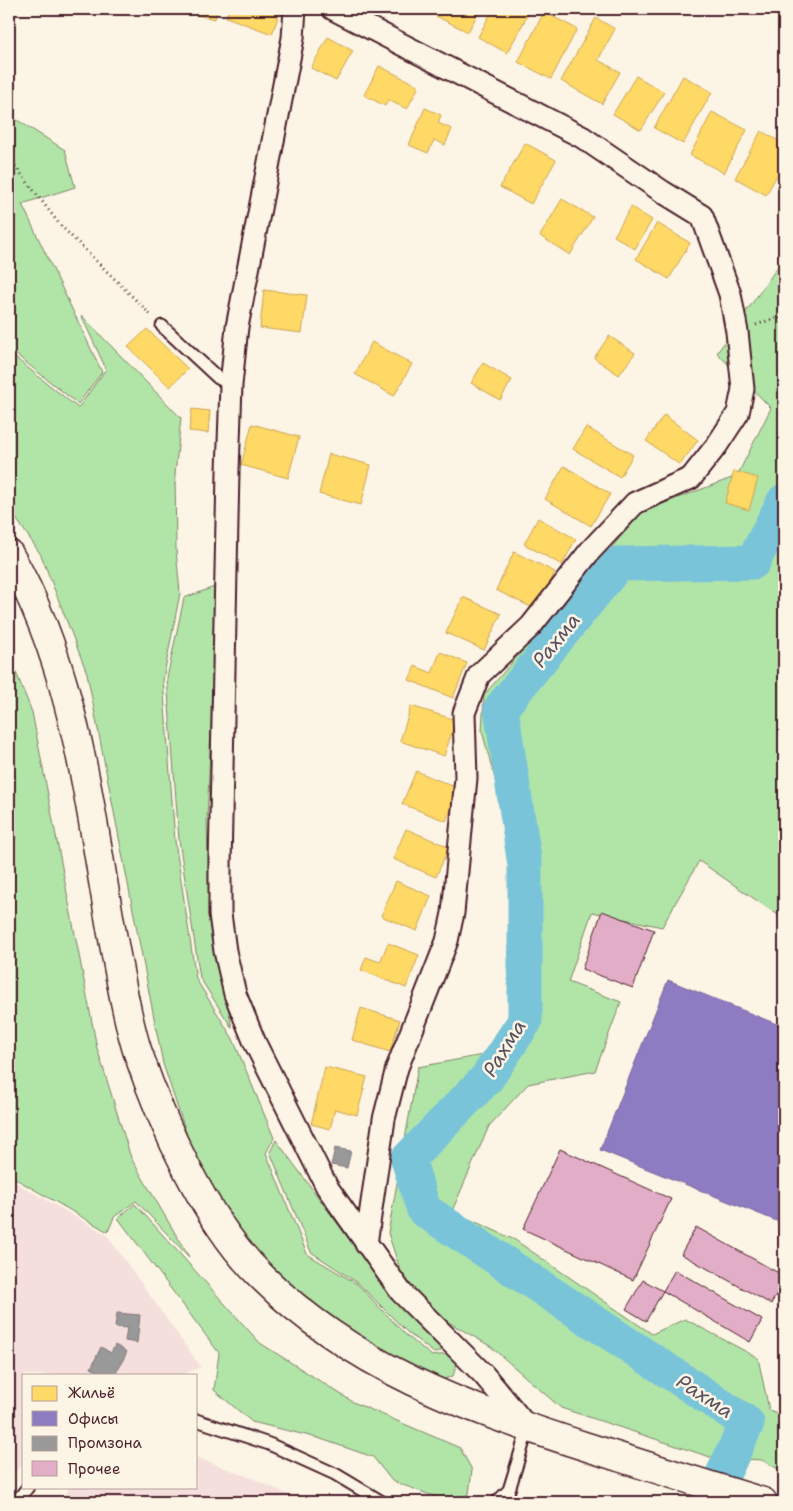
<svg xmlns="http://www.w3.org/2000/svg" width="793" height="1511" font-family="'Shantell Sans',sans-serif">
  <style>
    .built { fill: #f4dfdc }
    .green { fill: #b1e5a7; stroke: #7e8269 }
    .homes { fill: #ffd966; stroke: #c9a154 }
    .offices { fill: #8e7cc3; stroke: #7a6095 }
    .industry { fill: #999; stroke: #817478 }
    .lines { fill: none; stroke-linecap: round; stroke-linejoin: round }
    .river { stroke: #7ac4da; stroke-width: 35 }
    .building { fill: #e2adc6; stroke: #4a1f2b }
    .lane-casing { stroke: #4a1f2b; stroke-width: 15 }
    .street-casing { stroke: #4a1f2b; stroke-width: 25 }
    .primary-casing { stroke: #4a1f2b; stroke-width: 31 }
    .path { stroke: #4a1f2b; stroke-width: 3; stroke-dasharray: 1 4; stroke-linecap: butt }
    .lane { stroke: #fcf5e5; stroke-width: 11 }
    .street { stroke: #fcf5e5; stroke-width: 21 }
    .primary { stroke: #fcf5e5; stroke-width: 28 }
    .labels { text-anchor: middle; dominant-baseline: central; stroke-width: 5; stroke-linejoin: round; paint-order: stroke }
    .water-label { font-size: 20px; font-style: italic; fill: #585160; stroke: #fcf5e5 }
  </style>
  <rect width="100%" height="100%" fill="#fcf5e5"/>
  <filter id="ink" filterUnits="userSpaceOnUse"><feTurbulence type="fractalNoise" baseFrequency=".02" numOctaves="2"/><feDisplacementMap in="SourceGraphic" scale="10" xChannelSelector="R" yChannelSelector="G"/><feConvolveMatrix kernelMatrix="1 2 1 2 8 2 1 2 1" color-interpolation-filters="sRGB"/></filter>
  <g filter="url(#ink)">
    <path class="built" d="M9,1179L106,1234L201,1367L182,1375H24V1464L9,1477Z
      M196,1457L252,1478L304,1502H60L70,1487H196Z"/>
    <path class="green" d="M9,115L65,150L75,187L22,204L102,372L78,404L14,353H9Z
      M784,258V919L699,861L662,927L592,912L568,982L621,1002L595,1071L528,1084L489,1126L452,1211L515,1240L652,1334L685,1319L758,1358L769,1410L784,1418V1472L762,1460L710,1457L561,1408L490,1346L410,1300L388,1233L418,1067L521,1048L509,921L518,864L482,731L484,695L643,511L737,476L771,408L717,353Z
      M81,315L181,418L175,474L176,550L180,593L163,680L175,841L196,979L233,1039L274,1138L266,1153L307,1254L357,1284L406,1335L432,1356L448,1354L457,1363L453,1376L439,1381L346,1335L280,1282L228,1222L193,1153L163,1064L87,673L41,555L9,508V356H13L78,408L106,369Z
      M217,586L207,821L209,906L232,1028L200,978L179,840L167,678L184,598Z
      M9,655L32,712L97,1048L131,1158L189,1257L136,1201L114,1217L108,1232L9,1175Z
      M276,1140L385,1288L445,1350L434,1353L407,1332L358,1283L311,1252L270,1152Z
      M135,1204L260,1343L353,1402L460,1448L472,1470L469,1494L450,1502L392,1481L373,1457L318,1438L252,1422L214,1390L219,1353L118,1218Z"/>
    <path class="homes" d="M182,9H217L215,19L182,12Z
      M229,9H281L272,34L226,17Z
      M440,9H480L468,32L436,16Z
      M493,9H531L507,53L478,37Z
      M544,12L577,29L551,79L518,62Z
      M596,18L615,29L598,60L620,72L602,104L561,81Z
      M328,37L353,51L336,81L311,68Z
      M379,66L419,86L407,109L388,100L385,106L364,95Z
      M636,76L664,92L641,130L613,114Z
      M683,76L712,92L683,144L654,128Z
      M425,108L441,115L438,123L452,129L445,145L434,140L428,153L409,145Z
      M712,112L747,130L724,173L690,155Z
      M761,131L784,144V163L766,195L735,178Z
      M525,143L556,160L531,204L500,187Z
      M562,199L593,217L570,255L540,236Z
      M631,207L652,220L635,249L614,236Z
      M657,223L690,243L669,279L636,259Z
      M264,290L307,295L302,333L260,328Z
      M147,329L188,369L170,387L128,347Z
      M609,336L635,353L619,375L594,358Z
      M372,342L412,364L394,396L355,374Z
      M483,363L512,380L500,400L471,383Z
      M192,409L210,411L208,433L189,431Z
      M664,415L698,440L680,465L646,441Z
      M252,424L299,437L288,478L241,465Z
      M586,427L633,455L620,477L573,449Z
      M329,454L371,465L361,505L319,494Z
      M564,466L610,494L591,526L545,499Z
      M734,471L758,478L749,510L725,503Z
      M538,518L576,539L562,565L524,544Z
      M514,552L555,572L537,610L496,590Z
      M463,597L501,614L484,650L446,633Z
      M440,652L467,663L453,698L409,680L415,666L432,673Z
      M411,706L456,720L444,756L400,741Z
      M416,771L460,789L446,821L402,804Z
      M406,829L449,847L436,877L393,859Z
      M396,881L431,896L417,931L381,916Z
      M388,943L419,955L406,988L361,970L366,957L380,962Z
      M361,1008L400,1020L390,1052L352,1040Z
      M325,1067L367,1077L357,1115L335,1109L330,1129L311,1124Z"/>
    <path class="offices" d="M668,980L784,1027V1224L600,1150Z"/>
    <path class="industry" d="M335,1148L351,1151L347,1168L331,1165Z
      M117,1313L140,1315L137,1343L125,1341L127,1328L115,1327Z
      M115,1345L127,1352L115,1375H105L91,1368L101,1347L111,1353Z"/>
    <g class="lines">
      <path class="river" d="M710,1502L747,1423L424,1210L408,1159L487,1078L525,1021V865L501,708L618,564L753,562L784,501"/>
    </g>
    <path class="building" d="M602,911L654,930L633,988L582,969Z
      M560,1149L671,1199L633,1280L523,1229Z
      M696,1227L784,1276V1281L771,1304L681,1254Z
      M675,1270L762,1320L750,1342L663,1291Z
      M643,1280L663,1291L646,1321L626,1309Z"/>
    <g class="lines">
      <g class="lane-casing">
        <path id="lane" d="M162,326L218,378L231,385
          M196,1420L269,1444L335,1474L382,1502
          M16,1502L28,1487
          M497,1502L509,1490L528,1428"/>
      </g>
      <g class="street-casing">
        <path id="street" d="M295,9L293,38L237,327L231,385L228,471L220,867V914L225,951L235,994L255,1043L327,1187L401,1292L484,1375L528,1428
          M333,9L582,137L663,192L702,216L730,294L737,332L743,389L738,413L717,445L691,478L635,503L590,551L531,626L479,675L464,713L466,778L453,913L447,941L397,1068L384,1119L366,1244"/>
      </g>
      <g class="primary-casing">
        <path id="primary" d="M9,554C77,672 89,808 113,939C120,976 126,1015 137,1050C162,1124 206,1223 262,1277C353,1367 466,1408 584,1446C644,1465 703,1484 763,1502"/>
      </g>
      <path class="path" d="M9,158L60,225L153,317
        M756,325L778,317L784,323"/>
      <use href="#lane" class="lane"/>
      <use href="#street" class="street"/>
      <use href="#primary" class="primary"/>
    </g>
  </g>
  <g class="labels">
    <g class="water-label">
      <text transform="translate(556 640) rotate(-51)">Рахма</text>
      <text transform="translate(504 1048) rotate(-58)">Рахма</text>
      <text transform="translate(705 1396) rotate(33)">Рахма</text>
    </g>
  </g>
  <rect width="793" height="1511" fill="none" stroke="#fcf5e5" stroke-width="30"/>
  <rect x="15" y="15" width="763" height="1481" fill="none" stroke="#4a1f2b" stroke-width="2" filter="url(#ink)"/>
  <rect x="22" y="1374" width="175" height="115" fill="#fcf5e5" stroke="#b59f9b"/>
  <rect x="32" y="1386" width="25" height="15" fill="#ffd966" stroke="#b59f9b"/>
  <text x="68" y="1398" font-size="15" fill="#4a1f2b">Жильё</text>
  <rect x="32" y="1411" width="25" height="15" fill="#8e7cc3" stroke="#b59f9b"/>
  <text x="68" y="1424" font-size="15" fill="#4a1f2b">Офисы</text>
  <rect x="32" y="1436" width="25" height="15" fill="#999999" stroke="#b59f9b"/>
  <text x="68" y="1448" font-size="15" fill="#4a1f2b">Промзона</text>
  <rect x="32" y="1461" width="25" height="15" fill="#e2adc6" stroke="#b59f9b"/>
  <text x="68" y="1474" font-size="15" fill="#4a1f2b">Прочее</text>
</svg>
